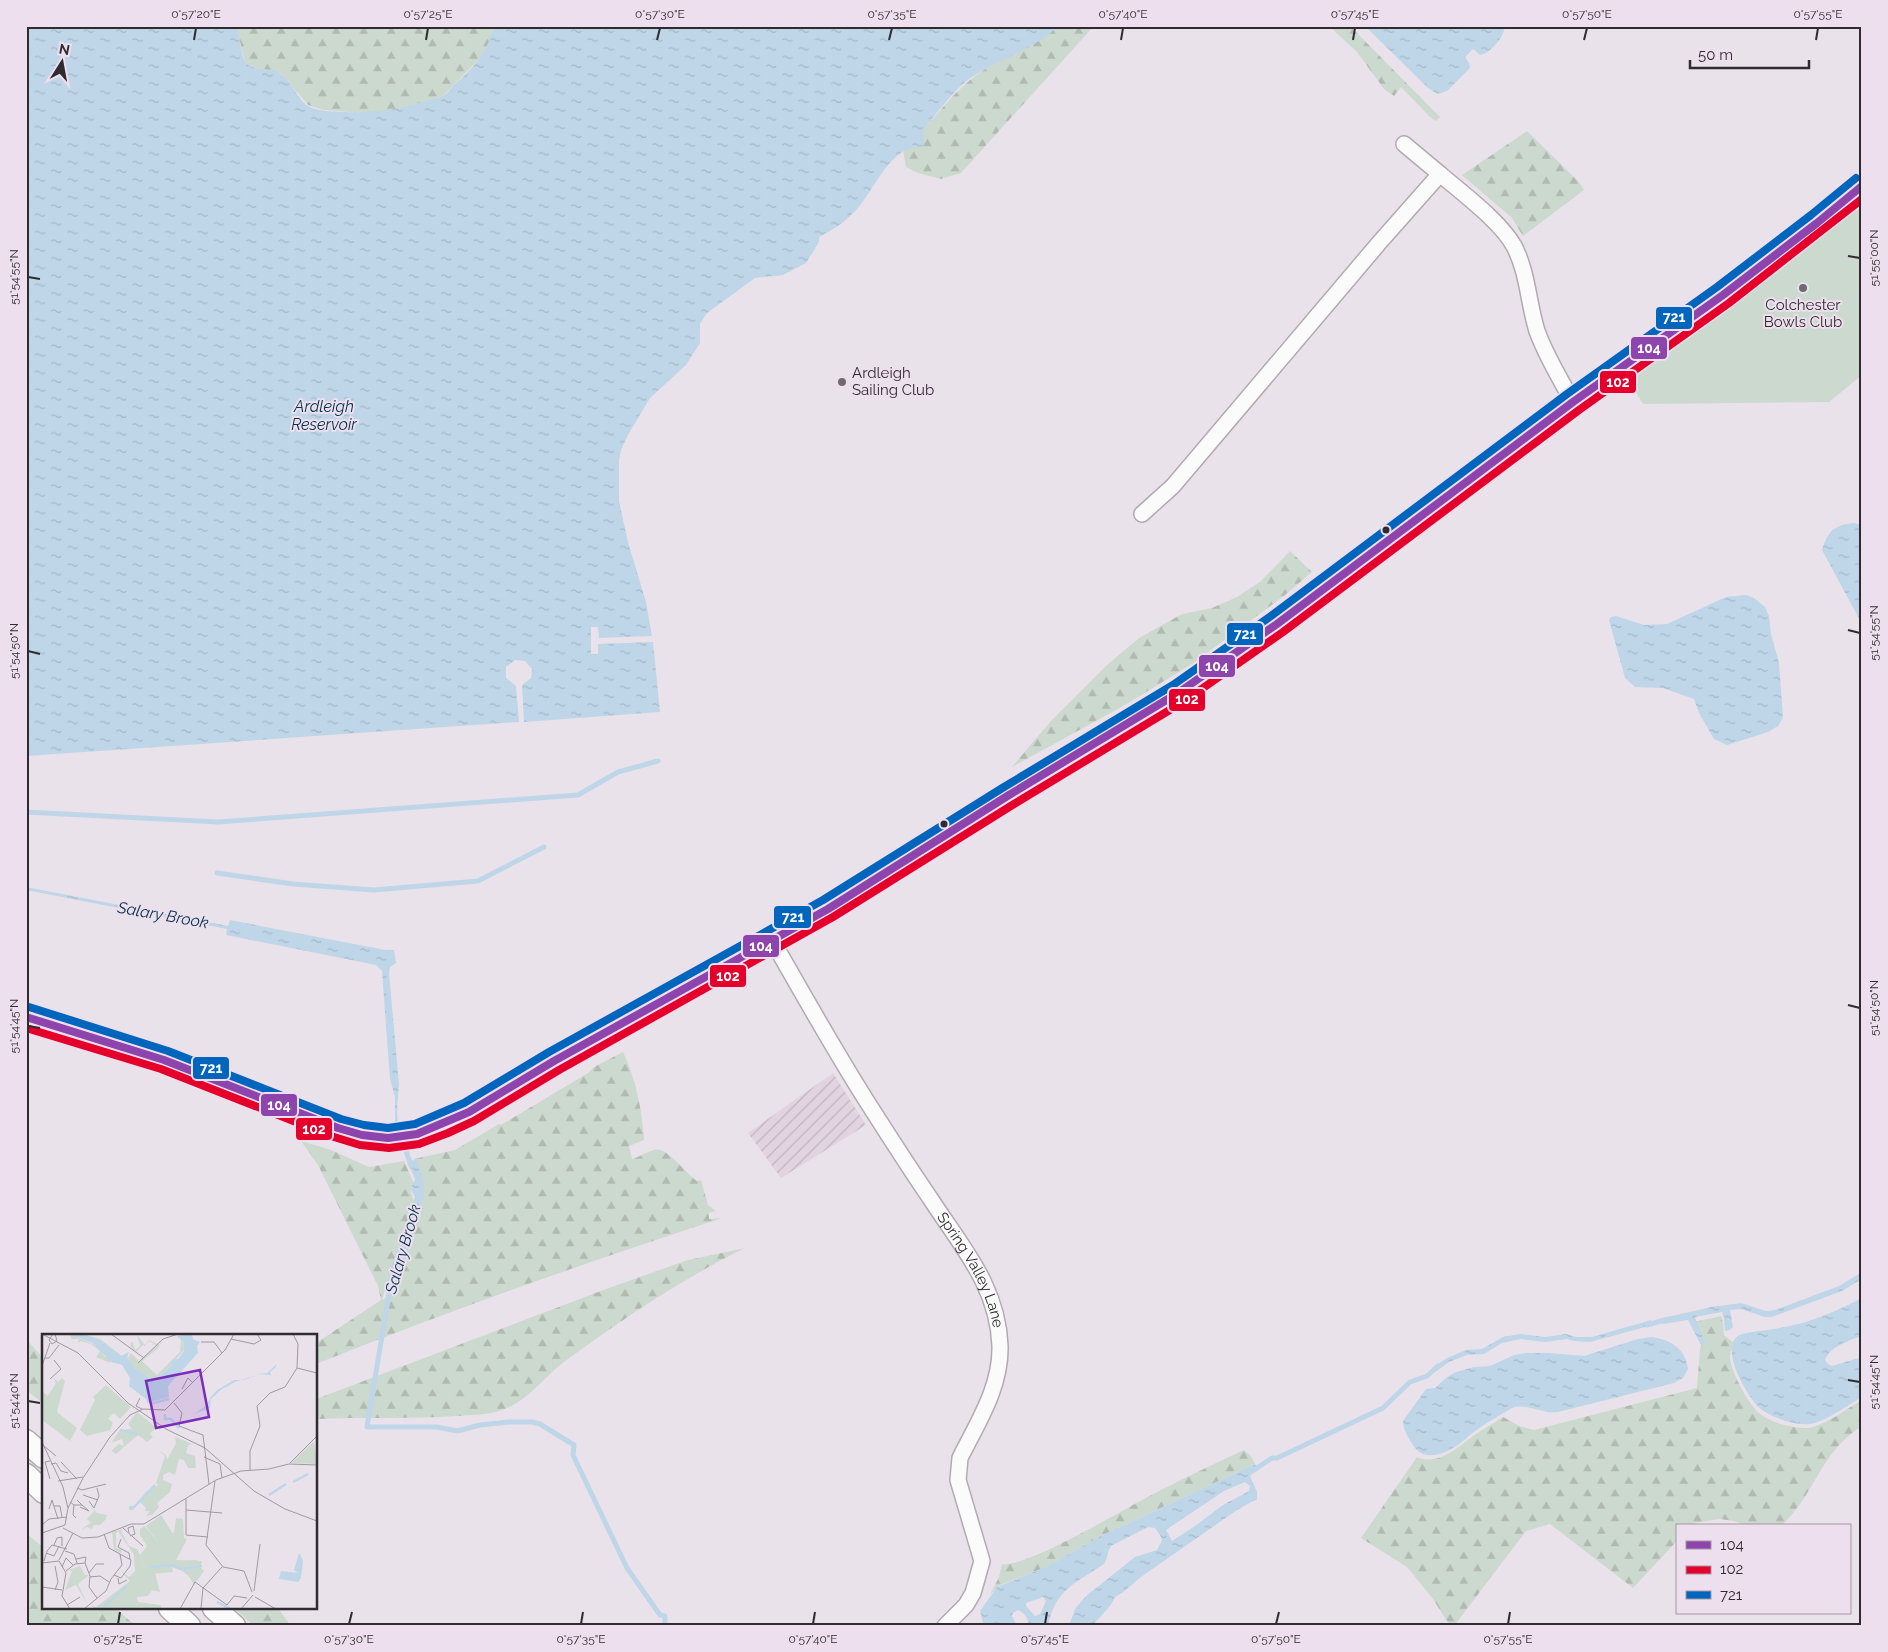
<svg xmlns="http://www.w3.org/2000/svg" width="1888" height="1652" font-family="Raleway,sans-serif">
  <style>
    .industrial { fill: url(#industrial-furrows) }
    .forest { fill: url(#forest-firs) }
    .garden { fill: #ccd9ce }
    .water { fill: url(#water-ripples); fill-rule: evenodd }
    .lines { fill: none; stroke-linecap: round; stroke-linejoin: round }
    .stream { stroke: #bed6e8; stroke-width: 5 }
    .minor-casing { stroke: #b1aab1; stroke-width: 18 }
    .major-casing { stroke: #b1aab1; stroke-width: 22 }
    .highway-casing { stroke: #b1aab1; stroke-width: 25 }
    .minor { stroke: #fcfbfc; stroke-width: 15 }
    .major { stroke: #fcfbfc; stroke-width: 20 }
    .highway { stroke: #fcfbfc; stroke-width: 22 }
    .bus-1-casing { stroke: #eedfee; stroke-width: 11 }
    .bus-2-casing { stroke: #eedfee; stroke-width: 11 }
    .bus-3-casing { stroke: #eedfee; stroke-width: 11 }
    .bus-1 { stroke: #8e44ad; stroke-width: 8 }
    .bus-2 { stroke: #e4002b; stroke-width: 8 }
    .bus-3 { stroke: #0065bd; stroke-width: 8 }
    .ticks { fill: none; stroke: #302b30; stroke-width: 2 }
    .poi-dot { fill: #716b71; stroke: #eedfee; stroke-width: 2 }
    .bus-dot { fill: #302b30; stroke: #eedfee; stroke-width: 2 }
    .labels { text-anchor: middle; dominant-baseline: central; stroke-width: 4; stroke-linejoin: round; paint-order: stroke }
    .poi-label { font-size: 15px; fill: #302b30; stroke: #eedfee }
    .street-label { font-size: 15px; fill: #302b30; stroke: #eedfee }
    .water-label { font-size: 16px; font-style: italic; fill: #00344a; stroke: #eedfee }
    .inset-river { fill: none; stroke: #bed6e8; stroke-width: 2.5 }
    .inset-road { fill: none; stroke: #a099a0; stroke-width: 1 }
    .view { fill: #7b2cbf; fill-opacity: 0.15; stroke: #7b2cbf; stroke-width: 2.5 }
    .inset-edge { fill: none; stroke: #302b30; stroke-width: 2.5 }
    .line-badge { stroke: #eedfee; stroke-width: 2 }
    .badge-label { font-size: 14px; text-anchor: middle; font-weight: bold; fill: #fff }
    .neatline { fill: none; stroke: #302b30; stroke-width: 2 }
    .ticks-label { font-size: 12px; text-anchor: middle; fill: #302b30 }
  </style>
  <defs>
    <pattern id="industrial-furrows" width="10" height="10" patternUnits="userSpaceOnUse" patternTransform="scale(1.25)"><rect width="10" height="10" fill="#e1d3df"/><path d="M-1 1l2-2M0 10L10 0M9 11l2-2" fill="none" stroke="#c1b5c0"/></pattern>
    <pattern id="forest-firs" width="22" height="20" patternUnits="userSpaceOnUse" patternTransform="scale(1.25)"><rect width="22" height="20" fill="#ccd9ce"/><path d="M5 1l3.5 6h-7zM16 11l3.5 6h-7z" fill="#b0bab1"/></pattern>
    <pattern id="water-ripples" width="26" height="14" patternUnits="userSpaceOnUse" patternTransform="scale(1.25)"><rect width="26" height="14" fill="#bed6e8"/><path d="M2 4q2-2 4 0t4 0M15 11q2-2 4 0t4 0" fill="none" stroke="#a4b8c7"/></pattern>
  </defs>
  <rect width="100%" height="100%" fill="#eae2ea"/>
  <path class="industrial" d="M833,1073L866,1125L781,1178L748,1133Z"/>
  <path class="forest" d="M236,26H492L491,39L481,57L443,96L403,108L385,111L362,113L323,110L308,105L282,74L250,66L245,62Z
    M1057,26H1094L961,173L941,179L918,173L906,167L903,150L910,146L923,147L922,134L925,128C944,106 960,85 985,69C1010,55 1036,45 1057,26Z
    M1329,26H1350L1440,117L1436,121L1430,117L1401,87L1394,96L1384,89L1357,52Z
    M1527,131L1579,182L1584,190L1523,236L1512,218L1462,175Z
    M1290,551L1312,572L1285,595L1192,664L1125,705L1012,767L1050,722L1107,665L1139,638L1182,614L1212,608L1237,597L1260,582Z
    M623,1052C636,1080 642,1109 644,1140L629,1146L632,1159C640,1157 646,1152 654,1150C667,1146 686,1174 697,1181L701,1180L708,1205L716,1211L709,1213V1219L722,1218C585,1263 450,1310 316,1364V1343L381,1300L378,1286L318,1165L301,1141L331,1150L369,1167L404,1161L414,1184L411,1193L414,1201L382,1300L396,1291L415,1229C415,1218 421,1209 423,1198C425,1184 418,1172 414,1159L455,1150L499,1124L501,1125L588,1073L594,1067Z
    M745,1248C682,1279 624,1318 568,1359C545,1375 529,1401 502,1410C488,1415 472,1415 457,1416C410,1419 363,1417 316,1419V1399L606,1289L688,1260Z
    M1721,1316L1723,1323L1724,1335L1734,1343C1732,1347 1730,1352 1730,1357C1730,1371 1749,1405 1760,1414C1772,1423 1793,1428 1807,1428C1823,1427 1848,1408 1862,1400V1426C1819,1453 1816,1494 1781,1526H1748L1734,1521L1720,1519L1694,1523L1692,1526H1677V1541L1633,1588L1550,1524L1526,1531L1454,1626H1450L1433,1599L1407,1567L1361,1538L1417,1457C1439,1467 1460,1445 1476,1434C1485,1428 1494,1423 1503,1417L1519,1426L1534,1430L1697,1388L1700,1349L1703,1341L1694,1322Z
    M26,1339L44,1359V1404L26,1390Z
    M1244,1450L1251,1456L1255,1464L1101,1536L1046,1567L998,1586L990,1595L999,1577L1002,1564C1028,1568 1132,1504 1161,1490C1188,1476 1216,1463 1244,1450Z
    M26,1533L44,1548V1608H115L136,1626H33L26,1621Z
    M234,1608H278L291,1626H254Z"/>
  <path class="garden" d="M1862,201V375L1829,402L1643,404L1625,375Z"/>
  <path class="water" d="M26,26H237C239,34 242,59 246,63C253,71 269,67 278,72C293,80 297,102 312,108C322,111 333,112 343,112C374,113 398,110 429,100C433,98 439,98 443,96C447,94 451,88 454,85C473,68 489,52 493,26H1058C1033,51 997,59 969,79C953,91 937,113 925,128L922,134L924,140L923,147C891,143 875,190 856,210C845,222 833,230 819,237V242L806,263L783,275L755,278L707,313L700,324V343L686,365L650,398L628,435L621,450L619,460V501L628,542L646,602L652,636L599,638L598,627H591V654H598V644L653,642L660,712L524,722L522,685L531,678L532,669L525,661L515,660L506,667V678L516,686L519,722L26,756Z
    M1365,26H1505C1504,37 1491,53 1480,55L1473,49L1465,57L1469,63L1470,68L1447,91L1437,94L1428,88Z
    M1854,523L1862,525V624L1822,550C1828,531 1834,525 1854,523Z
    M1746,595L1754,598L1765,607L1769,616L1771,634L1779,663L1783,718L1778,726L1768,732L1727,745L1714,739L1699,713L1694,699L1663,688L1635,687L1625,678L1609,620L1611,617L1616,616L1644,625L1667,624L1726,597Z
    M26,887L228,926L230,920L385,950H394L396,963L390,967L389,973L399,1084C398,1098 396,1110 398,1123H395V1097L390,1079L382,971L376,965L226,935L227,929L26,890Z
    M417,1160C421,1172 426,1183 424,1195C422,1206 416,1214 416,1225L397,1287L385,1286L415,1197L411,1189L415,1179L407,1161Z
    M1862,1272V1279L1842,1291L1772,1317H1765L1741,1309L1730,1310L1733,1327L1730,1330L1725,1331L1724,1319L1722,1312L1695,1317L1705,1343L1703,1345H1701L1688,1320L1663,1324V1318L1711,1307L1741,1303L1766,1311L1775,1310L1839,1286Z
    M1862,1298V1336C1850,1340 1829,1347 1825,1360L1828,1364L1832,1366L1862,1357V1397C1848,1405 1825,1422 1810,1424C1796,1426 1773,1418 1762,1410C1748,1400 1715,1343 1742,1334C1756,1331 1771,1330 1785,1327C1812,1322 1837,1311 1862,1298Z
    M1651,1320L1653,1325L1590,1342L1574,1341L1567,1339L1545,1342L1521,1339L1502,1343L1484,1354L1467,1355L1449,1362L1435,1372L1432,1368L1447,1358L1466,1350L1482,1349L1503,1337L1520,1334L1545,1337L1566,1334L1576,1337H1592Z
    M1651,1337C1669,1339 1686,1348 1688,1369L1683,1378L1674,1383L1558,1412C1543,1414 1529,1404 1514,1407C1502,1414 1489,1421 1478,1429C1469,1435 1462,1443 1453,1448C1437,1457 1420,1460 1411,1442C1407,1435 1403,1429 1403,1421L1426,1389L1435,1388L1447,1377L1456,1372L1474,1367L1490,1366L1514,1355L1526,1353H1549L1584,1356L1638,1339Z
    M1255,1464L1258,1470L1253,1472L1250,1476L1257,1492V1499L1237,1510L1141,1577L1122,1593L1115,1597L1110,1606L1092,1626H1069L1075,1609L1086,1596L1135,1557L1157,1550L1162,1540L1160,1535L1155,1528L1148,1527L1111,1546C1107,1552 1108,1558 1104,1564C1075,1584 1056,1588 1048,1626H1029C1028,1618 1025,1613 1018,1610L1013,1613L1012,1616L1017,1626H984L980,1611L997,1587L1046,1567L1101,1536ZM1245,1482L1250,1486L1249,1491L1223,1505L1195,1526L1172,1541L1166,1530L1224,1491ZM1043,1597L1046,1601L1040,1614L1035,1616L1026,1606V1603Z"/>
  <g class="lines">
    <path class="stream" d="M26,812L218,822L578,795L618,772L658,761
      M217,873L293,884L374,890L478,881L544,847
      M403,1141L411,1166
      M391,1281L367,1427H437L457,1431L480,1425L509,1422H532L540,1424L574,1445L573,1455L627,1568L660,1615L665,1616V1626
      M1647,1325L1668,1319
      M1251,1472L1272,1458H1277L1383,1408L1410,1382L1427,1376L1438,1366"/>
    <g class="minor-casing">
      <g id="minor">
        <path d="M1404,144L1440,174"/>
        <path d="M1142,514L1173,486L1379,243L1440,174C1462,193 1500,221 1514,246C1528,273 1528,302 1537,331C1546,356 1560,379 1573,402"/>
        <path id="s1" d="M772,940C803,994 833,1048 866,1100C887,1133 908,1166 930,1198C961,1246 998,1286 1000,1346C1001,1387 978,1422 960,1458L958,1480L982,1561L973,1593L966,1605L945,1626"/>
      </g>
    </g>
    <g class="major-casing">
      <path id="major" d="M26,1017L164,1060L338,1128L362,1135L388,1138L417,1134L444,1124L469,1112L554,1061L828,909L1009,795L1178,693L1277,624L1350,568L1573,402L1723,295L1817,223L1862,186"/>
    </g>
    <g class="highway-casing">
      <path id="highway" d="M26,1441L44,1457
        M26,1475L44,1492
        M170,1608L189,1626
        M214,1608L234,1626"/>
    </g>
    <use href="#minor" class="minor"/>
    <use href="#major" class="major"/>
    <use href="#highway" class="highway"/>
    <g class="bus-1-casing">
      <path id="bus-1" d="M26,1017L164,1060L338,1128L362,1135L388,1138L417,1134L469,1112L554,1061L828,909L1009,795L1178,693L1277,624L1573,402L1723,295L1817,223L1862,186"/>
    </g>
    <g class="bus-2-casing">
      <path id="bus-2" d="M26,1028L161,1069L334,1137L360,1145L389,1148L419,1144L448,1133L474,1121L559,1070L833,917L1014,804L1183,702L1283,632L1579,410L1729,303L1862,199"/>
    </g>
    <g class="bus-3-casing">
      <path id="bus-3" d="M29,1007L168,1051L341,1119L364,1125L388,1128L415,1124L464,1103L549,1052L823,900L1004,787L1173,685L1271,616L1567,394L1717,287L1811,215L1856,178"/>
    </g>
    <use href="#bus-1" class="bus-1"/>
    <use href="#bus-2" class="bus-2"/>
    <use href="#bus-3" class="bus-3"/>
  </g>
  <path class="ticks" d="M194,40L196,28M426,40L428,28M657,40L660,28M889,40L892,28M1121,40L1123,28M1353,40L1355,28M1584,40L1587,28M1816,40L1818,28M1848,256L1860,258M28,277L40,279M1848,630L1860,633M28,651L40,654M1848,1005L1860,1008M28,1026L40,1028M1848,1380L1860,1382M28,1401L40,1403M118,1624L120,1612M349,1624L352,1612M581,1624L583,1612M813,1624L815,1612M1045,1624L1047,1612M1276,1624L1279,1612M1508,1624L1510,1612"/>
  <g class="poi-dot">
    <circle cx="1803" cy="288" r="5"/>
    <circle cx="842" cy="382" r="5"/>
  </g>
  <g class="bus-dot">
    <circle cx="1386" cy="530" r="4.5"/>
    <circle cx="944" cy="824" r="4.5"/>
  </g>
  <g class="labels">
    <g class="poi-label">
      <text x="1803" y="305">Colchester<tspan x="1803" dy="17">Bowls Club</tspan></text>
      <text x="852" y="373" text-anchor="start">Ardleigh<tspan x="852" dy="17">Sailing Club</tspan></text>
    </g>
    <g class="street-label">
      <text stroke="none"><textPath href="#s1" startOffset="386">Spring Valley Lane</textPath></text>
    </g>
    <g class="water-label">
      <text x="324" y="406">Ardleigh<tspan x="324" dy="18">Reservoir</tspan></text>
      <text transform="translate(163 915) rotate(10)">Salary Brook</text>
      <text transform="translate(403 1249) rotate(-74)">Salary Brook</text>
    </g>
  </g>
  <g transform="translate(42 1334)">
    <rect width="275" height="275" fill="#eae2ea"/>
    <path d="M64,51L89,73L78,85L72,79L66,84L71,89L68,96L45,102L38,96L53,66L51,63ZM95,78L114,93L108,100L111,103L105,108L96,101L74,120L69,117L77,110L82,112L80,105L69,109L78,96L90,95L86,90ZM119,181L131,200L145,205L134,226L160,227L157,232L162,237L152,251L145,239L130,233L131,238L110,240V256L106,262L95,263L96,268L119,271V275H100L99,272L98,275H52L50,272L54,273L88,247L78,236L87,243L93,237L92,221L76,197L74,199V214L80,216L79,219L72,216L70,198L81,195L79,197L87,212L95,215L104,234L117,209L104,192ZM38,232L43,241H47L36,250L46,271L34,251L23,256L30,237L26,236Z" fill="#ccd9ce"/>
    <path d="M28,0L51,10L59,15L62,22L68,25V29L54,23L58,17L49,10L39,7L36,9L37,5H29ZM41,0L58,5L80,22H84L86,24L89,19L97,27L115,12L107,7L103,12L101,11L94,18L88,12L90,7L93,16L98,12L95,1L103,11L107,6L117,11L122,5L115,15L100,27L115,41L138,18L139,6L135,2L140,5L142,16L114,48L95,36L84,23L79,22L71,18L57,6ZM11,43L16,48L20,44L23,47L15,78L35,94L28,107L0,86V57L6,62L14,49ZM133,103L150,110L146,111L144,119L153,122L154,134H146L142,126L137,125L133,141L127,138L121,141V146L130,150L128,158L115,169L117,173L110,181L104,182L108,177H103L104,174L98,168L102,161L91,176H87V172L91,174L104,158L116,151L114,149L123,122L116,116L124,121L125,126L134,109ZM272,107L275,130L249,129ZM46,170L55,179L65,181L64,185L58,191H52L50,195L44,193L40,197L42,193L49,189L45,185L52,177ZM134,184L141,185L142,203L131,232L108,231L104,234L98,221L105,212L98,201V195L103,192L116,208L122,209L132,198ZM154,226L160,228L158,233L152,236L153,240L157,241L153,247L134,232L137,227ZM109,239H113L118,258L110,256L104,248Z" fill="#ccd9ce"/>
    <path d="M27,0H41L57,6L79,22L87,18L85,24L95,36L114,48L130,30V26L136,25L142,17L141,7L135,2L150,0L151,5L158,8L155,12L156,19L126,52L127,63L105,69L104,65L87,52L88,44L80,31L69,28L51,9ZM235,30L233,34L228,38L229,41L216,40L211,43H208L203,45L193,48L180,55L169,65L168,74L152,80L165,71L169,63L175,56L192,46H202L217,40L225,39ZM257,219L261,226L259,244L256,248L237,245L239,237L256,239L252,236Z" fill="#bed6e8"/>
    <path class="inset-river" d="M108,70L127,65M123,80V85H129L137,94M78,96L95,100M251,148L266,140M227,161L244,150M88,173L91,174L113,151M108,233L129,231L140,235L160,232M175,268L189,275M59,275L85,252"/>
    <path class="inset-road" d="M0,0L36,19L86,69L124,95L163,114L212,157L243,175L275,187M11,0L7,6L10,10L15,7L13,0M69,0L102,24M251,0L256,10L255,34L275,39M189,5L212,10L219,6L215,0M159,8H172L180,19M3,24H7L17,11M96,29L121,5L136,0M0,32L8,9M8,45L19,35L12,26M140,55L146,44L151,49M98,64L94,72L100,75M132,69L140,79L137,92L161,101L167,150M0,108L21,153L26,174M2,112L14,122M162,123L178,130L180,144M19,128L35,145M248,129L275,102M9,130L14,129L19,137L26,139M208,136V117L218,92L215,72L228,59L243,53L255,34M8,145L3,128L8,127M16,147L41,143M173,147L164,211L181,233L202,237L210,258M35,154L40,156L64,150M41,161L56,166M144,165V201L166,203M47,167L52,174L57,162L55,154M28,168L32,171L31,181L34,184M32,171H40L35,166M12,172H18L20,183M38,173L47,177L40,171M7,175L10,166L16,185M144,176L180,179M0,191L7,185L25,183M21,194L40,204L56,203L89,190H102L174,146L199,137L227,135L247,130L275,131M81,194L101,212M0,199L23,191L26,174L41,144L68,103L88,81L101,75L123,76L183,16L192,0M87,199L86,194L91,192L93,200L88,202M79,205L76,213L87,219L88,225M12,211L15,204L20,203V212M23,217L32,220L35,229M4,219L12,222L17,212M34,225L44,223L43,229M17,226L31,199M2,227L5,217L10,211L25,215M17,227L24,239L20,262L28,275M0,229L17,227M13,232L16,248L13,256M20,233L24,224L31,231M24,237L33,230L43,229L48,242L47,253L55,264M47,239L54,230H62M72,241L79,244L88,232L89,226L78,220M48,243L58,242L67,248M76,244L77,250L85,246M0,253L20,256M161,254L180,233M212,257L218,210M213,263L234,275M25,271L38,263M42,275L64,257L69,245L80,231L78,220L67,214L62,200M138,275L153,248L185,271L192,262L205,264M159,275L161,254M199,275L211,261"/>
    <path class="view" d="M158,36L167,83L114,94L104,47Z"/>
    <rect width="275" height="275" class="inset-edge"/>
  </g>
  <g class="line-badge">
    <rect x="1655" y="306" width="38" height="24" rx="5" fill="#0065bd"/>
    <rect x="1630" y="336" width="38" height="24" rx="5" fill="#8e44ad"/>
    <rect x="1599" y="370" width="38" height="24" rx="5" fill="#e4002b"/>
    <rect x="1226" y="622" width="38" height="24" rx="5" fill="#0065bd"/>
    <rect x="1198" y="654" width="38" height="24" rx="5" fill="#8e44ad"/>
    <rect x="1168" y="688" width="38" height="24" rx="5" fill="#e4002b"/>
    <rect x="773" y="905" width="39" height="24" rx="5" fill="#0065bd"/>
    <rect x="742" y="934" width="38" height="24" rx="5" fill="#8e44ad"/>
    <rect x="709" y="964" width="38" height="24" rx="5" fill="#e4002b"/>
    <rect x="192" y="1056" width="38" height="24" rx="5" fill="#0065bd"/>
    <rect x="260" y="1093" width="38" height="24" rx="5" fill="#8e44ad"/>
    <rect x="295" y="1117" width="38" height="24" rx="5" fill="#e4002b"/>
  </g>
  <g class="badge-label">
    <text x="1674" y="322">721</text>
    <text x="1649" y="353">104</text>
    <text x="1618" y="387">102</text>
    <text x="1245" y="639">721</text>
    <text x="1217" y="671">104</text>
    <text x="1187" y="704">102</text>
    <text x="793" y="922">721</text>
    <text x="761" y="951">104</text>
    <text x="728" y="981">102</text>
    <text x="211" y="1073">721</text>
    <text x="279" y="1110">104</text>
    <text x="314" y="1134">102</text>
  </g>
  <rect width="1888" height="1652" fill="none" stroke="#eedfee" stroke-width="55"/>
  <rect x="1676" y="1524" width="175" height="90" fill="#eedfee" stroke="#a297a2"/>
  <rect x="1686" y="1541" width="25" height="8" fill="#8e44ad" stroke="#a297a2"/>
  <text x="1720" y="1550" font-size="15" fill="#302b30">104</text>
  <rect x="1686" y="1566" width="25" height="8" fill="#e4002b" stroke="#a297a2"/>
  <text x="1720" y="1574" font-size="15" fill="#302b30">102</text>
  <rect x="1686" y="1591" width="25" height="8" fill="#0065bd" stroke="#a297a2"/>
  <text x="1720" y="1600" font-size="15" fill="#302b30">721</text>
  <g transform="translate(62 62) rotate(11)" stroke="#eedfee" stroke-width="4" paint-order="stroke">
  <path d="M0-4L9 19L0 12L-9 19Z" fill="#302b30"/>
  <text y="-8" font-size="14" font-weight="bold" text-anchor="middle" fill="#302b30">N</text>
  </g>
  <path d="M1690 60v8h119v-8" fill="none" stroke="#302b30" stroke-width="2.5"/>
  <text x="1698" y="60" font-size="15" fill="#302b30" stroke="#eedfee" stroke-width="4" paint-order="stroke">50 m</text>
  <rect x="28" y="28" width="1832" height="1596" class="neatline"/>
  <g class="ticks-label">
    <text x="196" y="18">0°57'20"E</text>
    <text x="428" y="18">0°57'25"E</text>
    <text x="660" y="18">0°57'30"E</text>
    <text x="892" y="18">0°57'35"E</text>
    <text x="1123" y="18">0°57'40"E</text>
    <text x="1355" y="18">0°57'45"E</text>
    <text x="1587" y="18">0°57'50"E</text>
    <text x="1818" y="18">0°57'55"E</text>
    <text transform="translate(1874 258) rotate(-90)" y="4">51°55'00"N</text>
    <text transform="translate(14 277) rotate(-90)" y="4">51°54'55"N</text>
    <text transform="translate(1874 633) rotate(-90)" y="4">51°54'55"N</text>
    <text transform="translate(14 651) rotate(-90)" y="4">51°54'50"N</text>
    <text transform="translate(1874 1008) rotate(-90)" y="4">51°54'50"N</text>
    <text transform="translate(14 1026) rotate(-90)" y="4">51°54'45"N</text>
    <text transform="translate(1874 1382) rotate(-90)" y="4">51°54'45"N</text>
    <text transform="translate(14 1401) rotate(-90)" y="4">51°54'40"N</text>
    <text x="118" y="1643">0°57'25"E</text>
    <text x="349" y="1643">0°57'30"E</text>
    <text x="581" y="1643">0°57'35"E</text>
    <text x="813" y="1643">0°57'40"E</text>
    <text x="1045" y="1643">0°57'45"E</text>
    <text x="1276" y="1643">0°57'50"E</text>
    <text x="1508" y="1643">0°57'55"E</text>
  </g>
</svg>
